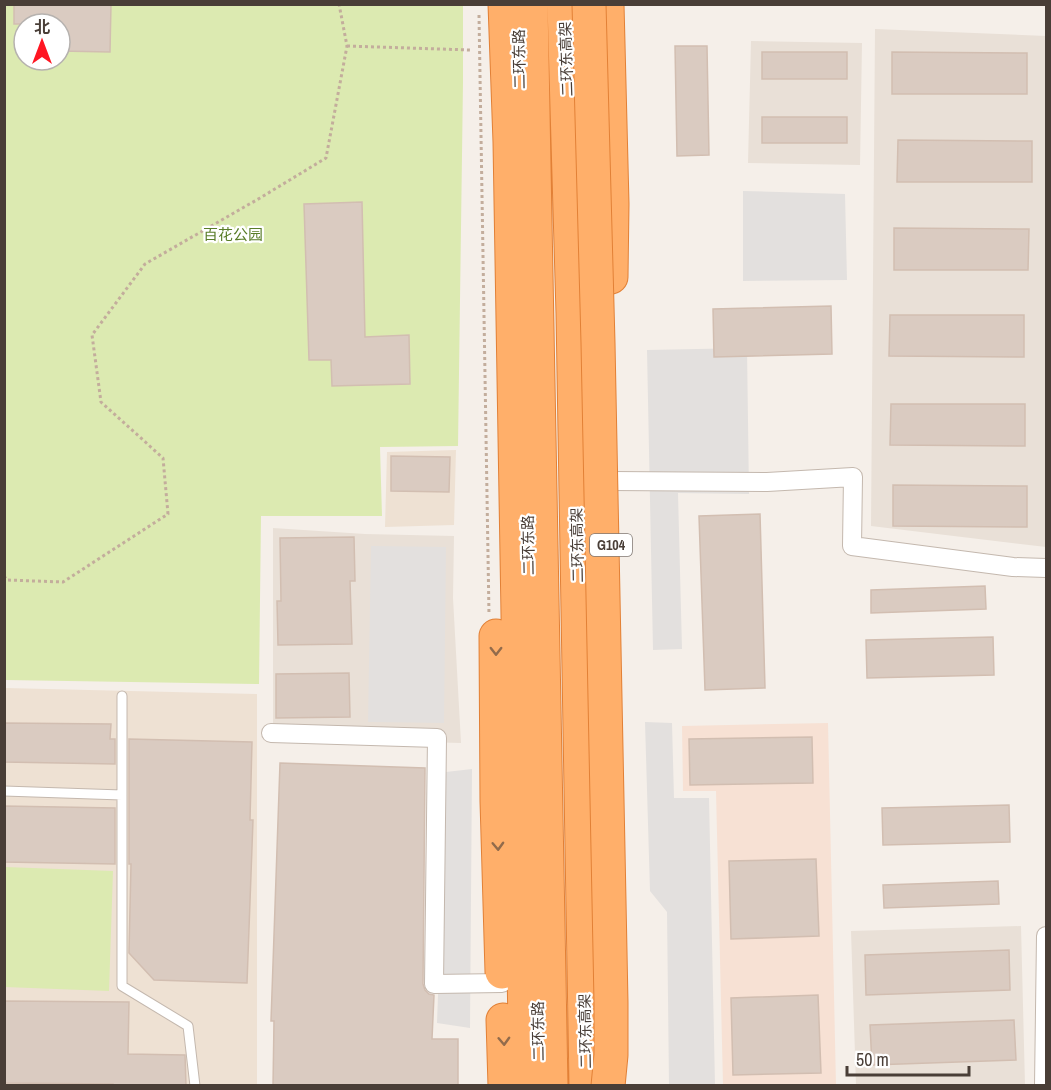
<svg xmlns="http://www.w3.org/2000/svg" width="1051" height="1090" font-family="'Archivo Narrow','Noto Sans SC',sans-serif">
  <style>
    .residential { fill: #e9e0d7 }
    .commercial { fill: #f7e1d4 }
    .education { fill: #eee1d3 }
    .green { fill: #dceab1; fill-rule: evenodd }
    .parking { fill: #e3e0de }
    .building { fill: #dacbc1; stroke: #d2beb1; stroke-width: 1.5 }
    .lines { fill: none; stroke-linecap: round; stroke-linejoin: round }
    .lane-casing { stroke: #c4b8ae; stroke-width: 11 }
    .street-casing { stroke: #c4b8ae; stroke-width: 20 }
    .highway-casing { stroke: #e28036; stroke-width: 35 }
    .path { stroke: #c3ad9c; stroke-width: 3; stroke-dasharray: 3 3; stroke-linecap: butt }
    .lane { stroke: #fff; stroke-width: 9 }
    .street { stroke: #fff; stroke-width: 18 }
    .highway { stroke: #ffaf6a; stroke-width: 33 }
    .highway-bridge-casing { stroke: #e28036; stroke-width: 35; stroke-linecap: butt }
    .highway-bridge { stroke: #ffaf6a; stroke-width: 33 }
    .oneway { stroke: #926b4b }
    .labels { text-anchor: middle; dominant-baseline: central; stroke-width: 4.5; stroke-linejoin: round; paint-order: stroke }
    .shield { fill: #fff; stroke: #807873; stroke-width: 1.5 }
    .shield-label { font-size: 14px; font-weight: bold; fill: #493e37 }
    .street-label { font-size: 15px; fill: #493e37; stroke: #fff }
    .park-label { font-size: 15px; fill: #597d28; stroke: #fff }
  </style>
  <rect width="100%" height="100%" fill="#f5efe9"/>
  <path class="residential" d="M875,29L1046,36V547L871,526Z
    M751,41L862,43L860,165L748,163Z
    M273,528L365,534L454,536L453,598L461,743L273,738Z
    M1021,926L1025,1085H856L851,931Z"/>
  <path class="commercial" d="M828,723L836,1085H723L716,791H683L682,726Z"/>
  <path class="education" d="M456,450L454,525L385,527L387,452Z
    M5,688L257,694V1085L5,1086Z"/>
  <path class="green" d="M5,5H463V82L458,446L380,447L382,516H261L259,684L5,680ZM24,24H60V60H24Z
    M5,867L113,871L109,991L5,987Z"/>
  <path class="parking" d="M743,191L845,194L847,280L743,281Z
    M747,348L749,494L678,493L682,649L653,650L647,350Z
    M371,546L446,547L444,723L368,722Z
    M645,722L672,723L674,798H709L715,1085H669L667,912L650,891Z
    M472,769L470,1028L437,1023L446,772Z"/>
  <path class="building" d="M14,4H111L110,52L60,51V24H14Z
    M675,46H707L709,155L677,156Z
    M762,52H847V79H762Z
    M892,52L1027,53V94H892Z
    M762,117H847V143H762Z
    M898,140L1032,141V182H897Z
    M362,202L365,337L409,335L410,384L332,386L331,360H309L304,204Z
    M894,228L1029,229L1028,270H894Z
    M831,306L832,354L714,357L713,309Z
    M890,315H1024V357L889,356Z
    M891,404H1025V446L890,445Z
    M391,456L450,457L449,492L391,491Z
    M893,485L1027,486V527L893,526Z
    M760,514L765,688L705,690L699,516Z
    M354,537L355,581H350L352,644L278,645L277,601H281L280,538Z
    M985,586L986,609L871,613V590Z
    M993,637L994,675L867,678L866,640Z
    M349,673L350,717L276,718V674Z
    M4,723L111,724L110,739H115V764L4,762Z
    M812,737L813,783L690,785L689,739Z
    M129,739L252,742L250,820H253L247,983L154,980L129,953L131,864H129Z
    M280,763L425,768L423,984L425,990L429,994L434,995L432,1039H458V1086H273L274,1021H271Z
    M1009,805L1010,842L883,845L882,808Z
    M4,806L115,808V864L4,862Z
    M816,859L819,936L731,939L729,861Z
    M998,881L999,904L884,908L883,885Z
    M1009,950L1010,990L866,995L865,955Z
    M818,995L821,1073L733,1075L731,998Z
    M4,1001L129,1002L128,1054L185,1055L186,1086H113V1084L4,1083Z
    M1014,1020L1016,1060L872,1065L870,1025Z"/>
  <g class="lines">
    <g class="lane-casing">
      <path id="lane" d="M122,696V986L188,1026L195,1086
        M4,791L122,795"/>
    </g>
    <g class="street-casing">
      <path id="street" d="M611,481L767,482L853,477L852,546L1013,567L1046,568
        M271,733L437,738L434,984L502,983
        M1044,1086L1046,936"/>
    </g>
    <g class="highway-casing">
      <path id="highway" d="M505,4L510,142L525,1027L529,1086
        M531,4L551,1086
        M564,4L573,313L586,1086
        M607,4L612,204L611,277
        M496,636L497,801L502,972
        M503,1020L505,1086"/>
    </g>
    <path class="path" d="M479,15L489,615
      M347,46L470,50
      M4,576L7,580L63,582L168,514L163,458L101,402L92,335L145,264L260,198L326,158L347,46L339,4"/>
    <use href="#lane" class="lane"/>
    <use href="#street" class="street"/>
    <use href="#highway" class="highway"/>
    <g class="highway-bridge-casing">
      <path id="highway-bridge" d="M589,4L598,343L611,1002V1055L608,1086"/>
    </g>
    <use href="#highway-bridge" class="highway-bridge"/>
  </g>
  <defs><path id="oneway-chevron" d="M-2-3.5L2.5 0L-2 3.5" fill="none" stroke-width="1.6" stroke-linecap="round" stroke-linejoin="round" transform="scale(1.5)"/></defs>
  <g class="oneway">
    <use href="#oneway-chevron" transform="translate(496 651) rotate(90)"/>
    <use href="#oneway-chevron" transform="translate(498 846) rotate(88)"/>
    <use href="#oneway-chevron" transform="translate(504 1041) rotate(88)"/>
  </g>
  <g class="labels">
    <rect class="shield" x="590" y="534" width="42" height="22" rx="4.5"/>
    <g class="shield-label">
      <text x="611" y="545">G104</text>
    </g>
    <g class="street-label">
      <text transform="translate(519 59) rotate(-91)">二环东路</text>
      <text transform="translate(566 59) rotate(-92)">二环东高架</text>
      <text transform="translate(528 545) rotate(-91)">二环东路</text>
      <text transform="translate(577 545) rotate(-91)">二环东高架</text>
      <text transform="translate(538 1031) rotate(-91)">二环东路</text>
      <text transform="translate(585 1031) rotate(-91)">二环东高架</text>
    </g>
    <g class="park-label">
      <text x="233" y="234">百花公园</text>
    </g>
  </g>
  <rect width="1051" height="1090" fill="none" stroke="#493e37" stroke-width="12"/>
  <g transform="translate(42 42)"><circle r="28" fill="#ffffff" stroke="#b6b2af" stroke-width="1.5"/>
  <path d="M0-4.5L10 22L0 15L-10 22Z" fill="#ff1622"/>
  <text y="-9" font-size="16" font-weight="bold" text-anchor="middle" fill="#493e37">北</text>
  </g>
  <path d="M847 1066v9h122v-9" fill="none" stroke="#493e37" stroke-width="3"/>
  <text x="856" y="1066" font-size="18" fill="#493e37" stroke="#ffffff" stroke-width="4.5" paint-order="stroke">50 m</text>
</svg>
